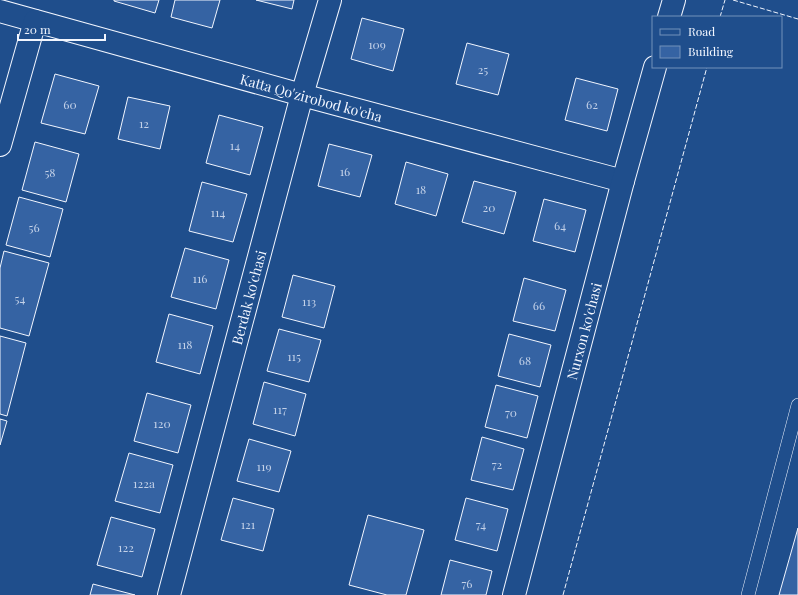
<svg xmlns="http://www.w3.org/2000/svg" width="798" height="595" font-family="'Playfair Display',serif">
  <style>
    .building { fill: #3563a3; stroke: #f2f6ff }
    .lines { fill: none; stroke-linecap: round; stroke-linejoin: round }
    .service-casing { stroke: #f2f6ff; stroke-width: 14 }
    .minor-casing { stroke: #f2f6ff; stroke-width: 24 }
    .service { stroke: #1f4e8c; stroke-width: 13 }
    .minor { stroke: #1f4e8c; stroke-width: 22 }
    .fence { stroke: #f2f6ff; stroke-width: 1; stroke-dasharray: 5 2; stroke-linecap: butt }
    .labels { text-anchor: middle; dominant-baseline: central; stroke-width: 3; stroke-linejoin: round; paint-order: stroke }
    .number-label { font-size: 12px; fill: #c3d1e8 }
    .street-label { font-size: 14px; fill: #f2f6ff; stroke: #1f4e8c }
  </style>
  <rect width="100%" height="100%" fill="#1f4e8c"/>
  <path class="building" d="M114,0H159L155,13L114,1Z
    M175,0H220L212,28L171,17Z
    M256,0H294L292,9Z
    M362,18L404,29L393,71L351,59Z
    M467,43L509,54L498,95L456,84Z
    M55,74L99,86L85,134L41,123Z
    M576,78L618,89L607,131L565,120Z
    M128,97L170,106L160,149L118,139Z
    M219,115L263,127L250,175L206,163Z
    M35,142L79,154L66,202L22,190Z
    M329,144L372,155L360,197L318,186Z
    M406,162L448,174L436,216L395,204Z
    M474,181L516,192L504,234L462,222Z
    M202,182L247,194L233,242L189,231Z
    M19,197L63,209L50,257L6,245Z
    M544,199L586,210L575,252L533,241Z
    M185,248L229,260L216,309L171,297Z
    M4,251L49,263L29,336L0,328V268Z
    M293,275L335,286L324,328L282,317Z
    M524,278L566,290L555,331L513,321Z
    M169,314L213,326L200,374L156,362Z
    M279,329L321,340L309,382L267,371Z
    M509,334L551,345L540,387L498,376Z
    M0,336L26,343L7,416L0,414Z
    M264,382L306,394L295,436L253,424Z
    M496,385L538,396L527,438L485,427Z
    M147,393L191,405L178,453L134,441Z
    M0,419L7,421L0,445Z
    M482,437L524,449L513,490L471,480Z
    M249,439L291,451L279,492L237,481Z
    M129,453L173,465L160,513L115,501Z
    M233,498L274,509L263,551L221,540Z
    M466,498L508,509L497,551L455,540Z
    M368,515L424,530L406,595H387L349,585Z
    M111,517L155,529L142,577L97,565Z
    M798,528V595H779Z
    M450,560L492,571L486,595H441Z
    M93,584L135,595H90Z"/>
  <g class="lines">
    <g class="service-casing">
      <path id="service" d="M748,595L798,405"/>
    </g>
    <g class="minor-casing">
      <g id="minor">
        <path id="s1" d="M0,11L302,95L623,181"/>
        <path d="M669,17L674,0"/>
        <path d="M0,145L35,21"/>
        <path id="s2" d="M169,595L302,95L330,0"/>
        <path id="s3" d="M514,595L623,181L655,67"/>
      </g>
    </g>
    <use href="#service" class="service"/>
    <use href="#minor" class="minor"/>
    <path class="fence" d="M733,0L798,19
      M720,17L725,0
      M563,595L707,67"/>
  </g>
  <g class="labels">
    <g class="number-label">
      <text x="377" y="44">109</text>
      <text x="483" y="69">25</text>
      <text x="70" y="104">60</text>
      <text x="592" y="104">62</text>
      <text x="144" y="123">12</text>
      <text x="235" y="145">14</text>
      <text x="345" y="171">16</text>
      <text x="50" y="172">58</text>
      <text x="421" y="189">18</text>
      <text x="489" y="207">20</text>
      <text x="218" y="212">114</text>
      <text x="560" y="225">64</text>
      <text x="34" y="227">56</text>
      <text x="200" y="278">116</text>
      <text x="20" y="298">54</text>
      <text x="309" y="301">113</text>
      <text x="539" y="305">66</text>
      <text x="185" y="344">118</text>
      <text x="294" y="356">115</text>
      <text x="525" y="360">68</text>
      <text x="280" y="409">117</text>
      <text x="511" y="412">70</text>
      <text x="162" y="423">120</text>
      <text x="497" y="464">72</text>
      <text x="264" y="466">119</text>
      <text x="144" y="483">122a</text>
      <text x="248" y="524">121</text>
      <text x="481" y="524">74</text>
      <text x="126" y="547">122</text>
      <text x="467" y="583">76</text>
    </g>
    <g class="street-label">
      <text stroke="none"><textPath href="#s1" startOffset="323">Katta Qo'zirobod ko'cha</textPath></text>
      <text stroke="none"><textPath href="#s2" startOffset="308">Berdak ko'chasi</textPath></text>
      <text stroke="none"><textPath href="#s3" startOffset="273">Nurxon ko'chasi</textPath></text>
    </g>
  </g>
  <rect x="652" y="16" width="130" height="52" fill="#1f4e8c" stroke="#7391ba"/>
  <rect x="660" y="29" width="20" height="6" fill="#1f4e8c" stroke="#7391ba"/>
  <text x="688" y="36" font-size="12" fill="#f2f6ff">Road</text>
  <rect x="660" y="46" width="20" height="12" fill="#3563a3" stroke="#7391ba"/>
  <text x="688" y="56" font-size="12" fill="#f2f6ff">Building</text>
  <path d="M18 34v6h87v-6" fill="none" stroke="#f2f6ff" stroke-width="2"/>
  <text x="24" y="34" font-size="12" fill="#f2f6ff" stroke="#1f4e8c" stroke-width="3" paint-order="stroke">20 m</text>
</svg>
